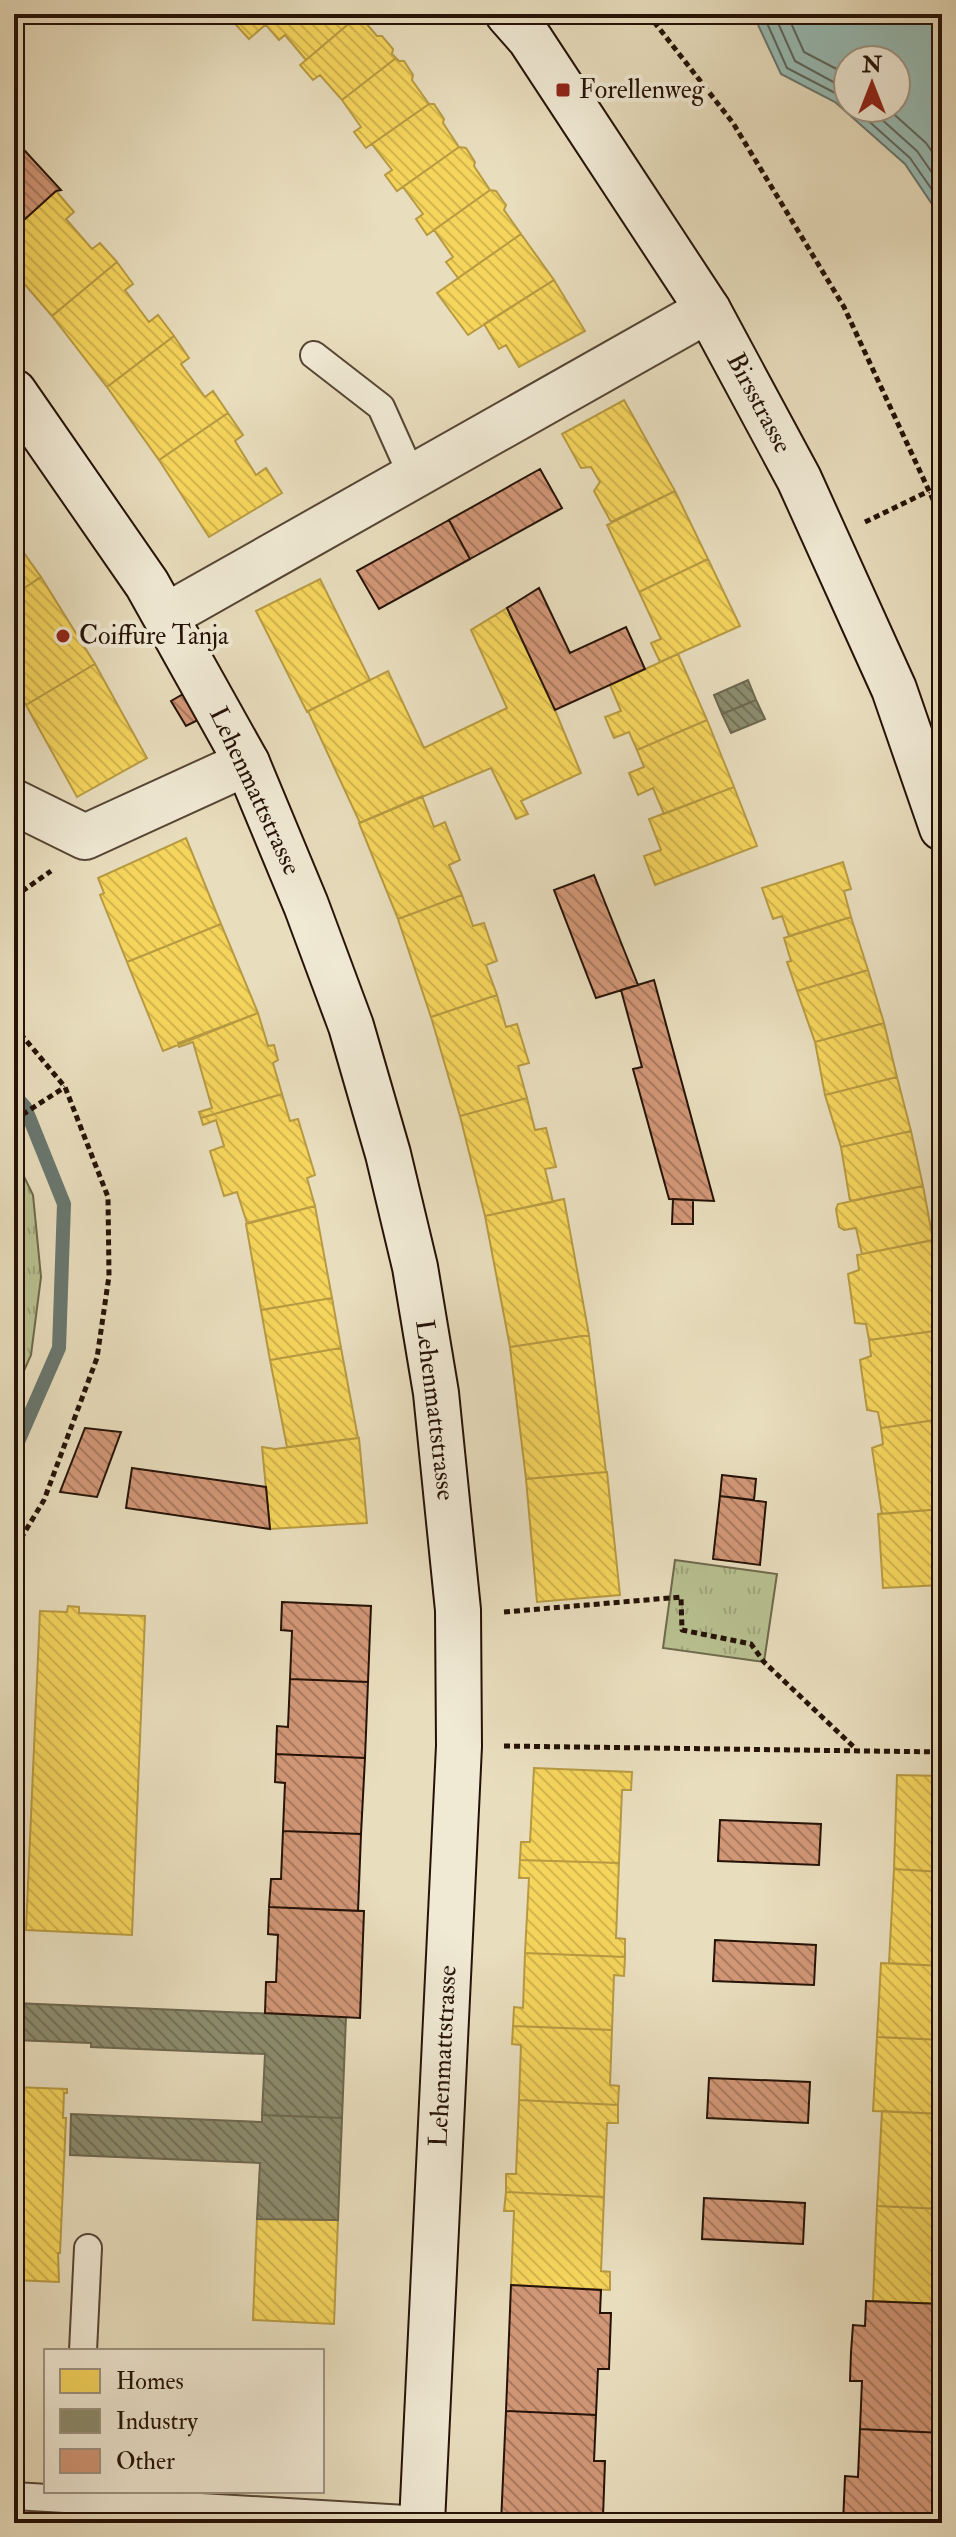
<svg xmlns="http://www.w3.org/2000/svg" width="956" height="2537" font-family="'IM FELL Double Pica',serif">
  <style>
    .grass { fill: url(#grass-tufts); stroke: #6e694c; stroke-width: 2 }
    .water { fill: #97bbb4; stroke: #69776f; stroke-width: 2; fill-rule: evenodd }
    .homes { fill: url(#homes-back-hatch); stroke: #b79a42; stroke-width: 2 }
    .industry { fill: url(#industry-back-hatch); stroke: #6d674f; stroke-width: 2 }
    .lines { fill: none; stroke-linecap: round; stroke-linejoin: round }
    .shore { stroke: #5e665e; stroke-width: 2 }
    .stream { stroke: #69776f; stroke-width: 14 }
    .building { fill: url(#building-back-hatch); stroke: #251207; stroke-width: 2 }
    .lane-casing { stroke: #564534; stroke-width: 30 }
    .street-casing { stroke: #564534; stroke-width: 48 }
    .secondary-casing { stroke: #251207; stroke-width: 48 }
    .path { stroke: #251207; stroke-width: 5; stroke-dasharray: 6 4; stroke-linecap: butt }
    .lane { stroke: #f0e9d4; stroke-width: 26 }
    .street { stroke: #f0e9d4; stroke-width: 44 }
    .secondary { stroke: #f0e9d4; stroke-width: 44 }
    .poi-dot { fill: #8f2418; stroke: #f0e9d4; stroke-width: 3 }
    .labels { text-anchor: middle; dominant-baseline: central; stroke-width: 8; stroke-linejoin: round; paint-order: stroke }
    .poi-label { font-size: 26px; fill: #251207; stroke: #f0e9d4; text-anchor: start }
    .street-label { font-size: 26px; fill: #251207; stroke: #f0e9d4 }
  </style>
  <defs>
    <pattern id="grass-tufts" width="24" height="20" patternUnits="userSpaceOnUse" patternTransform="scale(2)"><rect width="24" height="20" fill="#b8c090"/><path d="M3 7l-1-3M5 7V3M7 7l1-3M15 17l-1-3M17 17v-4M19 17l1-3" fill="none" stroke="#9ea47b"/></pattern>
    <pattern id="homes-back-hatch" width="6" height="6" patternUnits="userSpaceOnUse" patternTransform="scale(2)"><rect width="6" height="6" fill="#f6d55c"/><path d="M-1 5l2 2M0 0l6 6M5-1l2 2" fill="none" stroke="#d3b64e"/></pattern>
    <pattern id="industry-back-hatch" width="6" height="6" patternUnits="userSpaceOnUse" patternTransform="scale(2)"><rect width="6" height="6" fill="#8c8c6e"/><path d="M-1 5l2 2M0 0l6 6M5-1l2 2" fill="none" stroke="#727158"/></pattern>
    <pattern id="building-back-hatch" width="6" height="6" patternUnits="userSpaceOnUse" patternTransform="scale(2)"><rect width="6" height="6" fill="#d29777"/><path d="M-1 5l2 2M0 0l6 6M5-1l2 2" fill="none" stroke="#aa7a60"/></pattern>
  </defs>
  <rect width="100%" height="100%" fill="#e8ddbd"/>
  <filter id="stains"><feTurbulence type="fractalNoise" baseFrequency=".0025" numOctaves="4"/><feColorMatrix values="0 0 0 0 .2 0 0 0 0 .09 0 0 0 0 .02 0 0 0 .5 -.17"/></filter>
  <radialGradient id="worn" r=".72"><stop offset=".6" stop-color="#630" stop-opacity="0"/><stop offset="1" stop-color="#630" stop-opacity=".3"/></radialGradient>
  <path class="grass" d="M14,1156L33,1195L41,1277L31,1355L14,1393Z
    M675,1560L777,1574L764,1662L663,1648Z"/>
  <path class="water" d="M753,14H942V219L905,164L835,102L781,74ZM848,60H896V108H848Z"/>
  <path class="homes" d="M226,14H278L249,39Z
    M278,14H358L359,15L306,60L285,35L279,40L266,25Z
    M359,15L377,36H382L393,49L392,54L396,58L342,100L320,75L313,80L300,65Z
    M396,58L399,61H404L413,75L412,80L429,104L366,148L354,132L361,127L342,100Z
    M429,104H434L444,119L443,123L459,147L397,191L385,175L392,170L372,144Z
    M459,147L466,148L475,162L474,166L490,190L427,235L416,219L423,214L403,187Z
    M490,190L496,191L503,201L506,205L504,210L521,234L458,278L446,262L453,257L434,230Z
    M56,191L74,212L66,219L92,249L100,243L117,262L52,316L14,272V229Z
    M521,234L554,280L468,335L437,293Z
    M117,262L133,284L125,290L149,322L158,315L174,336L107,387L52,316Z
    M554,280L585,331L519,367L506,345L499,349L484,324Z
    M174,336L189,358L181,364L205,397L213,391L228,413L159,460L107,387Z
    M624,400L675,491L611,522L594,491L600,482L591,467L581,468L562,434Z
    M228,413L243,435L235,441L256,475L266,468L282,493L209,537L159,460Z
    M675,491L708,559L639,592L607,525Z
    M14,539L41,577L14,595Z
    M708,559L740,626L660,662L651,643L661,639L639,592Z
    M41,577L95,664L26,705L14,686V595Z
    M320,579L370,680L307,712L256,611Z
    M507,608L555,710L581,773L521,801L528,814L516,819L491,768L360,823L308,711L388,671L424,748L507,708L471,630Z
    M678,654L707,720L637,750L629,732L614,738L605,717L621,711L610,685Z
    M95,664L147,758L77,797L26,705Z
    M707,720L734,787L664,814L653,788L638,795L629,773L644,767L637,750Z
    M734,787L757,846L655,885L644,856L661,850L649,819Z
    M422,796L434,827L445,822L460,860L449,865L462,895L398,919L359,823Z
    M186,838L221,924L127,962L100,895L104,893L98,878Z
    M843,862L851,889L844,891L851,917L789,936L782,916L773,919L762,888Z
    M462,895L473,926L484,923L497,961L486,965L497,995L431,1017L398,919Z
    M851,917L868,970L797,991L787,962L791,961L784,938Z
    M221,924L258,1013L163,1051L127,962Z
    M868,970L884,1023L815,1042L797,991Z
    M497,995L506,1027L517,1024L529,1063L518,1066L527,1098L460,1116L431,1017Z
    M258,1013L268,1046L274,1045L278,1060L273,1063L282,1094L201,1118L199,1112L212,1108L193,1042L179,1047L178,1043Z
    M884,1023L897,1077L825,1095L815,1042Z
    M897,1077L911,1131L841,1147L825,1095Z
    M282,1094L290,1121L298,1119L315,1175L307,1178L315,1206L247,1223L237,1192L224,1196L210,1151L224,1146L216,1120L203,1125L201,1118Z
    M527,1098L535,1130L546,1128L556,1167L545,1169L553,1202L485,1216L460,1116Z
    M911,1131L923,1186L850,1201L841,1147Z
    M923,1186L933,1240L862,1254L856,1228L844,1230L839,1227L836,1209L838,1204Z
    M564,1199L589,1335L510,1347L485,1216Z
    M315,1206L332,1298L261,1310L246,1224Z
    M934,1240L942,1300V1330L869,1340L866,1324L855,1323L848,1274L859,1270L857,1255Z
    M332,1298L341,1348L270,1360L261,1310Z
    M942,1330V1419L881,1428L878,1412L867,1410L860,1360L871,1356L869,1340Z
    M589,1335L606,1472L526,1479L510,1347Z
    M341,1348L358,1438L287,1447L270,1360Z
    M942,1419V1509L882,1514L872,1448L883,1444L881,1428Z
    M359,1438L367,1523L270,1529L262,1447L275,1449Z
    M607,1472L620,1595L537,1602L526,1479Z
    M942,1509V1585L883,1588L878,1514Z
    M68,1606L79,1607V1613L145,1616L132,1935L26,1930L40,1611L67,1612Z
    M534,1768L632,1772L631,1790H622L619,1863L520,1860L521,1842H530Z
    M897,1775L942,1776V1872L894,1869Z
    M520,1860L619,1863L616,1938L625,1939V1957L525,1953L529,1878H519Z
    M894,1869L942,1872V1966L889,1963Z
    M525,1953L625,1957L624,1976L614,1975L612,2030L513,2026L514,2007L523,2008Z
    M881,1963L942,1966V2040L877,2037Z
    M513,2026L612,2030L610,2085L619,2086L618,2105L519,2100L521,2045L512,2044Z
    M877,2037L942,2040V2114L873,2111Z
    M14,2087L67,2089V2093H64L63,2118H66L60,2253H58L59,2282L14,2280Z
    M519,2100L618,2105V2123H607L604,2197L506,2192V2174H516Z
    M882,2111L942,2114V2209L877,2206Z
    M506,2192L604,2197L601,2271L610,2272V2290L511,2285L514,2211H504Z
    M877,2206L942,2209V2304L873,2301Z
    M257,2219L338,2220L334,2324L253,2320Z"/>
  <path class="industry" d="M748,680L756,700L722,714L714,695Z
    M756,700L765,719L731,733L722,714Z
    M14,2003L346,2017L342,2118L262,2115L265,2054L91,2047V2043L14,2040Z
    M71,2114L262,2122V2115L342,2118L338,2220L257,2219L260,2163L70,2155Z"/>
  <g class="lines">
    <path class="shore" d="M763,14L787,68L839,95L848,103
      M774,14L795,61L848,90
      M787,14L804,52L848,75
      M854,108L910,158L942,204
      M869,108L917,151L942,187
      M887,108L926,143L942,166"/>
    <path class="stream" d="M14,1095L25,1107L64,1204L59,1348L14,1451"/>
  </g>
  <path class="building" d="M14,139L61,190L56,191L14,229Z
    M540,469L562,508L470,559L449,520Z
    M449,520L470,559L379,609L357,571Z
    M539,588L570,653L626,627L645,669L555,710L507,608Z
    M183,694L198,720L186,726L171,701Z
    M594,875L638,985L596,998L554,890Z
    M654,980L714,1201L669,1199L633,1069L642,1067L621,990Z
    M673,1199L693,1200V1224H672Z
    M85,1428L121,1432L97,1497L60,1492Z
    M132,1468L266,1487L270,1529L126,1508Z
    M722,1475L756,1479L754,1500L720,1496Z
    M720,1496L766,1502L760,1565L713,1559Z
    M282,1602L371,1606L368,1682L290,1679L292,1631L281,1630Z
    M290,1679L368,1682L365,1758L276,1754L277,1726L288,1727Z
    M276,1754L365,1758L361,1834L283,1831L285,1783L275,1782Z
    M720,1820L821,1824L819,1865L718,1861Z
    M283,1831L361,1834L358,1911L269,1907L271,1879H281Z
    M269,1907L364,1911L360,2018L265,2013L266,1982H276L278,1935L268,1934Z
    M715,1940L816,1945L814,1985L713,1981Z
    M709,2078L810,2082L808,2123L707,2118Z
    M704,2198L805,2203L803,2244L702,2239Z
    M511,2285L601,2290L600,2313H611L609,2369H598L596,2415L506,2411Z
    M866,2301L942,2304V2433L860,2429L862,2381H850L851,2352L853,2325L865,2326Z
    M506,2411L596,2415L594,2461H605L603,2517H591V2523H501Z
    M860,2429L942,2433V2523H843L845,2476L858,2477Z"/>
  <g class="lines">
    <g class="lane-casing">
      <path id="lane" d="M314,355L381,407L412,476
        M83,2351L88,2248
        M14,2496L423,2520"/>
    </g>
    <g class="street-casing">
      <path id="street" d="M166,616L708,310
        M14,802L85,837L247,763"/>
    </g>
    <g class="secondary-casing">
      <path id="secondary" d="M508,14L530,39L708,310L799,479L894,689L942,828
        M14,392L147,584L247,763L306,905L351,1026L388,1154L415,1267L436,1393L458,1610L459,1746L422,2523"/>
    </g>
    <path class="path" d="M648,14L733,123L844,307L942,519
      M865,522L929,491
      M14,897L51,871
      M14,1026L65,1087L108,1197L109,1276L97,1358L44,1500L14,1550
      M14,1120L65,1087
      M504,1612L681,1597L682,1630L751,1644L764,1662L856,1749
      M504,1746L942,1752"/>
    <use href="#lane" class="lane"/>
    <use href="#street" class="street"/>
    <use href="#secondary" class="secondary"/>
  </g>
  <g class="poi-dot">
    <rect x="555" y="82" width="16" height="16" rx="4"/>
    <circle cx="63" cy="636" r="8"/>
  </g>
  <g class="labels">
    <g class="poi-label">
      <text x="579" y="90">Forellenweg</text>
      <text x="79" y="636">Coiffure Tanja</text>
    </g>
    <g class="street-label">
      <text transform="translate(759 403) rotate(62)">Birsstrasse</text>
      <text transform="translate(255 791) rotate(65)">Lehenmattstrasse</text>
      <text transform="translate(435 1410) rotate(83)">Lehenmattstrasse</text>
      <text transform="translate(443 2056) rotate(-87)">Lehenmattstrasse</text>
    </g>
  </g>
  <rect width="956" height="2537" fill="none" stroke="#e8ddbd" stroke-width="48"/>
  <rect x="16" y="16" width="924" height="2505" fill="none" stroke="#251207" stroke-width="4"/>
  <rect x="24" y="24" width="908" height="2489" fill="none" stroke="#251207" stroke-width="2"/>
  <rect x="44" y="2349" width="280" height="144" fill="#f0e9d4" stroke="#9f9382" stroke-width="2"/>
  <rect x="60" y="2369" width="40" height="24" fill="#f6d55c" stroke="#9f9382" stroke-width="2"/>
  <text x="116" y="2389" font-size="24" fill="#251207">Homes</text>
  <rect x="60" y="2409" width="40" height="24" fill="#8c8c6e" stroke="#9f9382" stroke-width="2"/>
  <text x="116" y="2429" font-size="24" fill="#251207">Industry</text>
  <rect x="60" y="2449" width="40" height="24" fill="#d29777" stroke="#9f9382" stroke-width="2"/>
  <text x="116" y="2469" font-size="24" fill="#251207">Other</text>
  <g transform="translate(872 84)"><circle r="38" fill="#f0e9d4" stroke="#9f9382" stroke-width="2"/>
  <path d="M0-6L14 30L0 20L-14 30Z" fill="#8f2418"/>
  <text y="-12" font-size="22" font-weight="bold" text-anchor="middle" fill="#251207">N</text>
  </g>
  <rect width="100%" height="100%" filter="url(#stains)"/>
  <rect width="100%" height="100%" fill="url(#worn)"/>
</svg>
